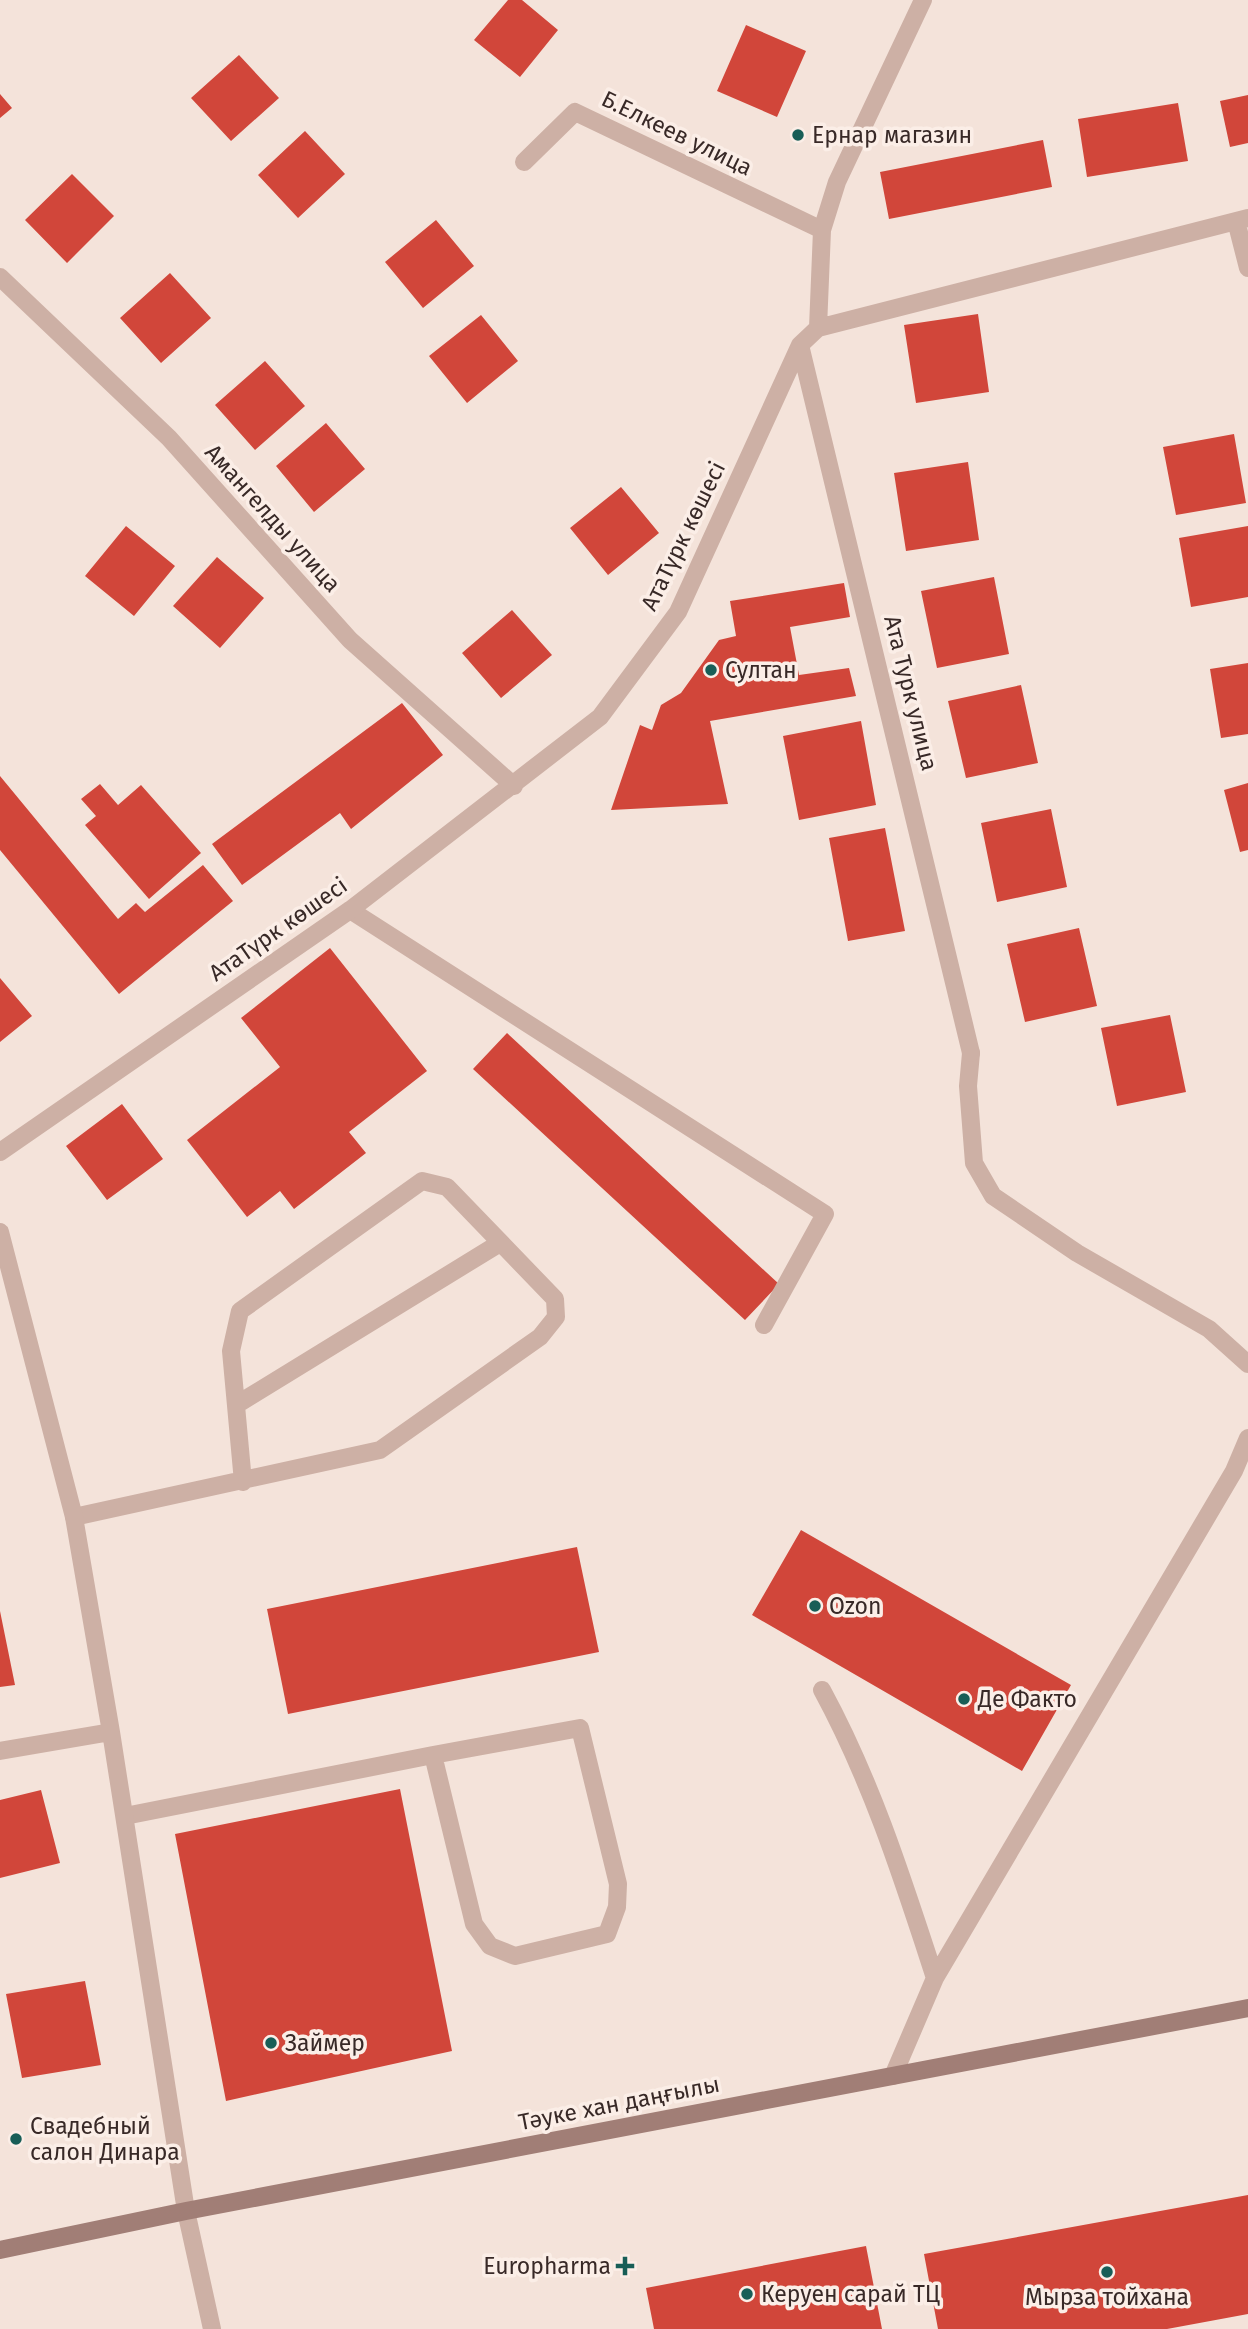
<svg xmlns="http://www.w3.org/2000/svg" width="1248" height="2329" font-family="'Fira Sans',sans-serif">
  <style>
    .building { fill: #d1463a }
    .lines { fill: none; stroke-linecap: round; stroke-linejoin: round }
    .lane { stroke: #cdb0a5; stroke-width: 18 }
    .street { stroke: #cdb0a5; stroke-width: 18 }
    .secondary { stroke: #a17e76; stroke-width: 18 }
    .poi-dot { fill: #185e57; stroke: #fbeee7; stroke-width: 2.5 }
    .labels { text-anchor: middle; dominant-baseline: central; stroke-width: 7; stroke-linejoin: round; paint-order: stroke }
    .street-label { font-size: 23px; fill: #382927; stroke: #fbeee7 }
    .poi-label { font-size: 23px; fill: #382927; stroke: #fbeee7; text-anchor: start }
  </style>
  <rect width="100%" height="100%" fill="#f4e3da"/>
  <path class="building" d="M508,0H522L558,30L520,77L474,40Z
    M746,25L806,51L777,117L717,91Z
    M239,55L279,98L231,141L191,98Z
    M0,94L12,108L0,118Z
    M1248,95V143L1230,147L1220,101Z
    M1178,103L1188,161L1087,177L1078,119Z
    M305,131L345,174L298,218L258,175Z
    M1043,140L1052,187L889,219L880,172Z
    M72,174L114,216L67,263L25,220Z
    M436,220L474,266L423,308L385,262Z
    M170,273L211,318L161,363L120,318Z
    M978,314L989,392L916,403L904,325Z
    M481,315L518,361L467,403L429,356Z
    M265,361L305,406L255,450L215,405Z
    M326,423L365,469L314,512L276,466Z
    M1234,434L1246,503L1176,515L1163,447Z
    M968,462L979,540L906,551L894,473Z
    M621,487L659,533L608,575L570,528Z
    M126,526L175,566L134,616L85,576Z
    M1248,526V597L1191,607L1179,538Z
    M217,557L264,598L220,648L173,606Z
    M994,577L1009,654L937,668L921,591Z
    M844,583L850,617L790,627L799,675L849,668L856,696L710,721L728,804L611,810L640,725L652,730L661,705L681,693L719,640L736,636L730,601Z
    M512,610L552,655L501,698L462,653Z
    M1248,663V734L1221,738L1210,669Z
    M1021,685L1038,763L966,778L948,701Z
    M402,703L443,755L351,829L340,813L242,885L212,844Z
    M861,721L876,805L799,820L783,736Z
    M0,776L118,919L136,903L145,912L203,865L233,901L119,994L0,850Z
    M1248,783V850L1240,852L1224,790Z
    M100,784L118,805L141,785L201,853L149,899L85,825L96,816L81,799Z
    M1051,809L1067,887L997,902L981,823Z
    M885,828L905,931L848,941L829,838Z
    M1079,928L1097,1006L1025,1022L1007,944Z
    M330,948L427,1071L349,1132L366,1153L294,1209L280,1191L247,1217L187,1140L280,1067L241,1018Z
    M0,978L32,1016L0,1042Z
    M1170,1015L1186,1092L1117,1106L1101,1028Z
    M507,1033L779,1284L745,1320L473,1069Z
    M122,1104L163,1159L107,1200L66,1146Z
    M801,1530L1071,1685L1022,1771L752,1615Z
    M577,1547L599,1652L288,1714L267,1609Z
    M0,1611L15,1685L0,1687Z
    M400,1789L452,2051L226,2101L175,1834Z
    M41,1790L60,1863L0,1878V1800Z
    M85,1981L101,2065L22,2078L6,1994Z
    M1248,2195V2314L1167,2329H938L924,2254Z
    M866,2246L882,2329H654L646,2288Z"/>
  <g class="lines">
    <path class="lane" d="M350,910L825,1214L764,1325
      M971,1053L968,1086L974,1163L993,1196L1077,1253L1209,1329L1248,1364
      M236,1405L500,1243
      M74,1517L380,1450L540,1337L556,1317L555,1299L447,1187L422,1181L240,1311L231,1351L243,1482
      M822,1690C872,1782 903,1880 935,1978
      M125,1816L433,1755L474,1924L490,1946L515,1956L607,1934L617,1907L618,1884L580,1728L433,1755
      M893,2076L935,1978L1234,1471L1248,1438"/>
    <path class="street" d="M524,162L575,112L822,230
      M1236,221L1248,268
      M0,277L169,438L350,640L514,786
      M818,328L822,230L837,182L923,0
      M800,345L971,1053
      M0,1152L350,910L600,717L678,612L800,345L818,328L1248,218
      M0,1232L74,1517L111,1732L186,2211L212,2329
      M0,1751L111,1732"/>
    <path class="secondary" d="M0,2250L186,2211L1248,2008"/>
  </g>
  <g class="poi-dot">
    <circle cx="798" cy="135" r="7"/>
    <circle cx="711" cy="670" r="7"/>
    <circle cx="815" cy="1606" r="7"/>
    <circle cx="964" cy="1699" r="7"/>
    <circle cx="271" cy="2043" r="7"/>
    <circle cx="16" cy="2139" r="7"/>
    <path d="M621.5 2255.5h7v7h7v7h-7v7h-7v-7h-7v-7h7z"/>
    <circle cx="1107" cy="2272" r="7"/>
    <circle cx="747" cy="2294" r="7"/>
  </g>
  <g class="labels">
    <g class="street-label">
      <text transform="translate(677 133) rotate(26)">Б.Елкеев улица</text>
      <text transform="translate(273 518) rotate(48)">Амангелды улица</text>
      <text transform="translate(683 536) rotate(-64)">АтаТүрк көшесі</text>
      <text transform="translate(911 693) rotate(76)">Ата Турк улица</text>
      <text transform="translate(278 929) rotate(-35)">АтаТүрк көшесі</text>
      <text transform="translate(619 2103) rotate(-11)">Тәуке хан даңғылы</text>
    </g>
    <g class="poi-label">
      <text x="812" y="135">Ернар магазин</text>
      <text x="725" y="670">Султан</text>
      <text x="829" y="1606">Ozon</text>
      <text x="978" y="1699">Де Факто</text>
      <text x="285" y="2043">Займер</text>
      <text x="30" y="2126">Свадебный<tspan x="30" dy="26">салон Динара</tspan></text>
      <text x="611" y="2266" text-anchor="end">Europharma</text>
      <text x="761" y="2294">Керуен сарай ТЦ</text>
      <text x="1107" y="2297" text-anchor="middle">Мырза тойхана</text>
    </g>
  </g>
</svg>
